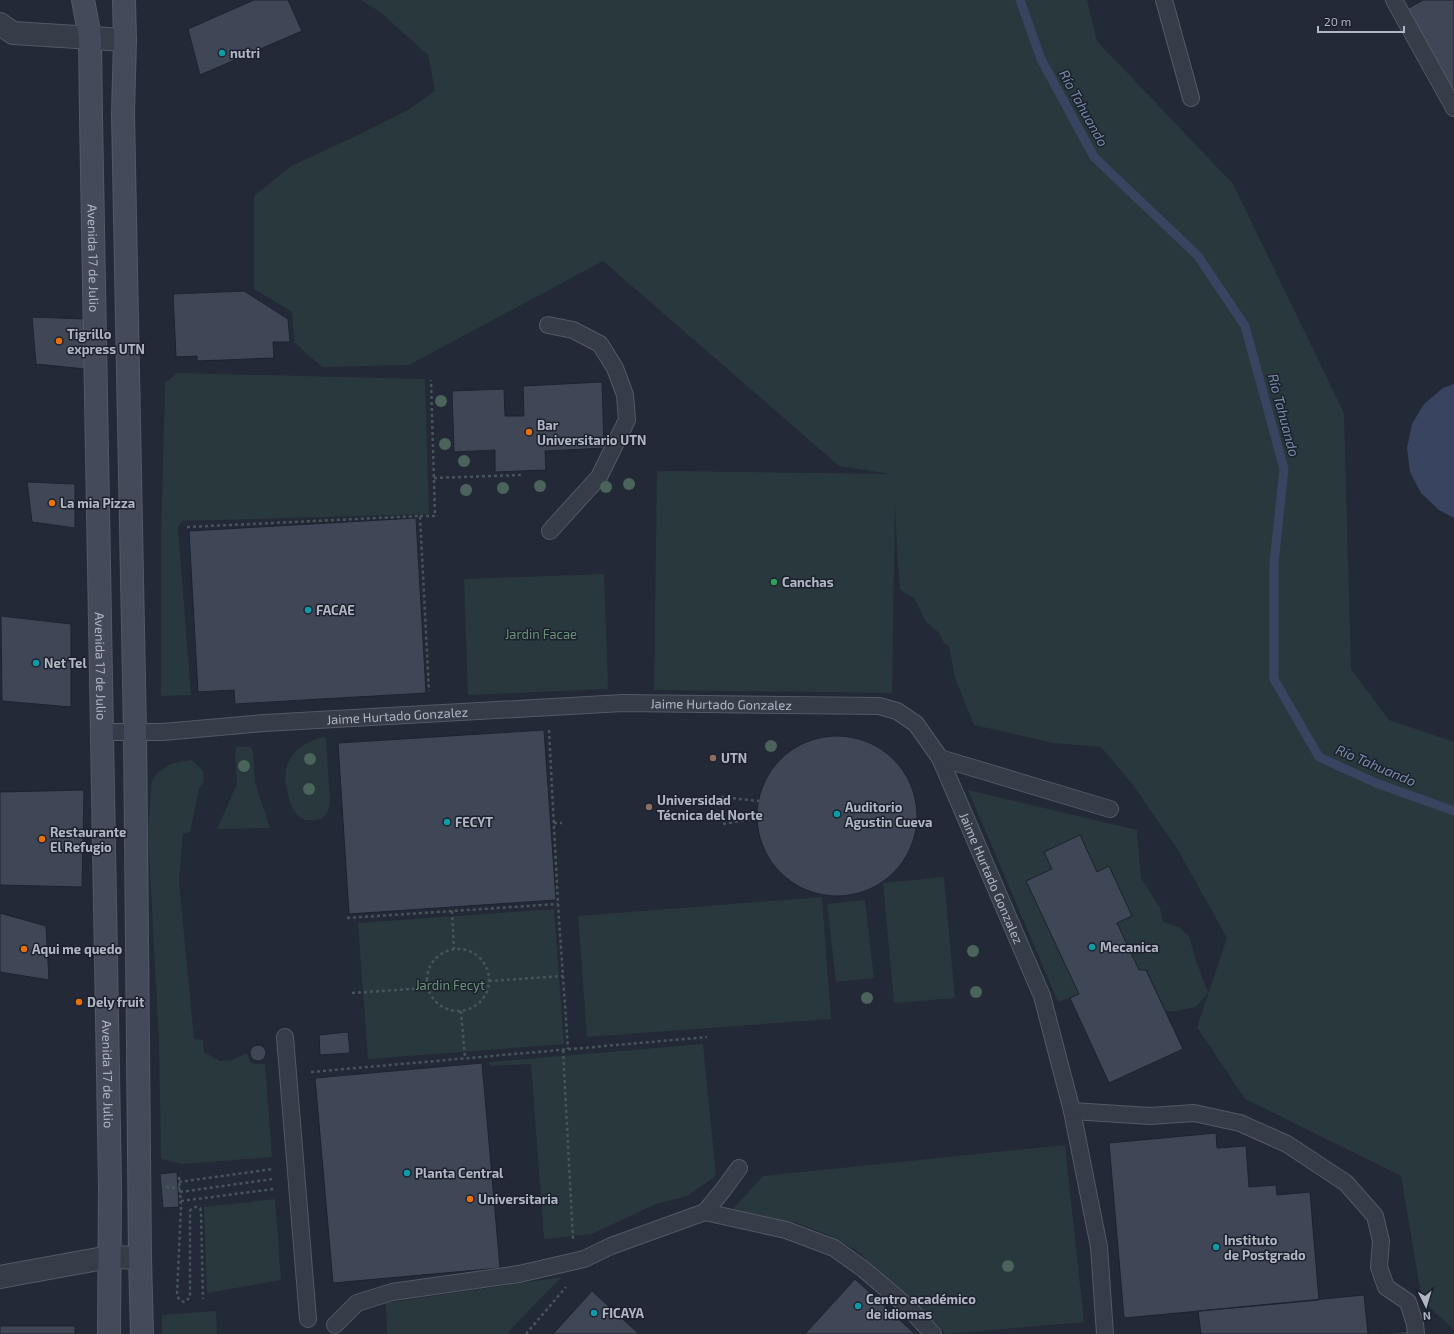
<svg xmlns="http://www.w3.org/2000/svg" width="1454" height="1334" font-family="'Exo 2',sans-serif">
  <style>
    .green { fill: #28383c }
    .water { fill: #394560 }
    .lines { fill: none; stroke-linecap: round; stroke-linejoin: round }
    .stream { stroke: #394560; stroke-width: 9 }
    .building { fill: #3f4757; stroke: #1d232f }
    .lane-casing { stroke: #545966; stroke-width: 18 }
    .street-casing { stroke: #545966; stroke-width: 24 }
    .secondary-casing { stroke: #545966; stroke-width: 24 }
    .path { stroke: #46555a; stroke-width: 2.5; stroke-dasharray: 3 3; stroke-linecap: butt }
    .lane { stroke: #363c48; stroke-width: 16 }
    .street { stroke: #363c48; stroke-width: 22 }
    .secondary { stroke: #454a5b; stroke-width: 22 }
    .tree { fill: #4a635b }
    .culture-dot { fill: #0f9aa8; stroke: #1c212d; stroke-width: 1.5 }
    .food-dot { fill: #e8710a; stroke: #1c212d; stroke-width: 1.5 }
    .leisure-dot { fill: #2e9e5b; stroke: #1c212d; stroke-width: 1.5 }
    .education-dot { fill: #8d6e63; stroke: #1c212d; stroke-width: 1.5 }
    .labels { text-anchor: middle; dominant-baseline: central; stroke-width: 3; stroke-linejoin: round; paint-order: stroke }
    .poi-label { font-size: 13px; font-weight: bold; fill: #b1b6c4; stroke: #1c212d; text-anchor: start }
    .street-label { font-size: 13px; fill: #b1b6c4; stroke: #1c212d }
    .park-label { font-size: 13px; fill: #6a9378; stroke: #1c212d }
    .water-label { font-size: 14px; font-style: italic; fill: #7b8aaa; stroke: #1c212d }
  </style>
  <rect width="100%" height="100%" fill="#232937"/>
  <path class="green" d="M361,0H1087L1097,41L1233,184L1344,413L1351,669L1389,720L1454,742V1330L1422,1300L1401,1176L1245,1099L1197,1027L1227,938L1178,850L1133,785L1101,747L1053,743L974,725L955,678L949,646L944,643L939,633L926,622L915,599L900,590L896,530L895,500L892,693L654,690L657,471L891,474L839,466L603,261L409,365L322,367L295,343L292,312L254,289V196L291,166L356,136L408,110L435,91L428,55L380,12Z
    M177,373L425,379L429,514L182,521L178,527L191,695L161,696V542L165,383Z
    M604,574L608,689L468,695L464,579Z
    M323,737L326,738C327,754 328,770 329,786C329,793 331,801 329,808C327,814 324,818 317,820C314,820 308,821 305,820C290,816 283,781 286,769C290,751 307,741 323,737Z
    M240,746L251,747L253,753L255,783L270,828L217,829L237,784L235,754L236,748Z
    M192,760L203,771L204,781L199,789L190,832L183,834L179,881L194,1039L203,1040L204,1052L219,1061L232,1060L247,1053L250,1062L254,1064H265L272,1157L182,1164L161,1159L159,1044L148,830L152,781L157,773L169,765L177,762Z
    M968,790L1137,830L1141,878L1160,908L1163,922L1179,927L1189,936L1196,961L1208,992L1196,1007L1176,1011H1165L1147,970H1139L1117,923L1132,916L1109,866L1097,872L1080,835L1044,852L1052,869L1026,881L1079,994L1058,1002Z
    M944,877L955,998L894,1003L883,883Z
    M822,897L831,1019L587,1037L578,916Z
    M865,900L874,978L836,982L827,904Z
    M554,909L564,1044L368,1059L358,923Z
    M703,1044L716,1176L687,1196L656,1204L592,1234L544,1239L531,1064L490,1066L489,1062Z
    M1065,1145L1084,1322L946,1334L921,1309L856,1250L826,1234L797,1223L731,1211L763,1176Z
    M275,1199L281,1280L207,1293L204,1207Z
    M562,1277L511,1329L508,1334H387L386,1303Z
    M216,1311L217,1334H162V1315Z"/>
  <path class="water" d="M1454,384V518L1439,510L1421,493L1410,472L1407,448L1412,424L1424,404L1443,388Z"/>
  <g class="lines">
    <path class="stream" d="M1020,0L1041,59L1094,157L1198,256L1245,326L1284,469L1274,563V679L1319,757L1376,783L1454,811"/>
  </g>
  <path class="building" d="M254,0H288L302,31L200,75L188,29Z
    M1423,0H1454V95L1407,9Z
    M244,291L288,319L290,342H273L274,358L197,361V356L176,357L173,294Z
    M32,317L84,319L85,369L36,364Z
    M602,382L604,448L545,451L546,470L495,472V450L454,452L452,391L504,389L505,416H524L523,386Z
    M27,482L75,484V528L32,522Z
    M416,518L426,693L235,704L234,690L198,692L189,531Z
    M1,616L71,624V707L2,701Z
    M544,730L556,900L349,914L338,743Z
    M757 816a80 80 0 1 1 160 0a80 80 0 1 1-160 0Z
    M84,790L82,887L0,885V792Z
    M1080,835L1097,872L1109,866L1132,916L1117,923L1139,970H1146L1183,1049L1109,1083L1070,998L1079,994L1026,881L1052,869L1044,852Z
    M0,913L46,926L49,980L0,972Z
    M348,1032L350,1053L320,1055L319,1035Z
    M250 1053a8 8 0 1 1 16 0a8 8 0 1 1-16 0Z
    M482,1063L500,1268L333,1283L315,1078Z
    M1216,1133L1217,1148L1246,1146L1249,1187L1276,1185L1277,1195L1310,1192L1319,1300L1124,1318L1109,1143Z
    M177,1172L179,1207L163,1208L160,1174Z
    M855,1279L915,1334H805Z
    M592,1291L639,1334H553Z
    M1364,1295L1368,1334H1201L1198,1311Z
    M0,1326H75V1334H0Z
    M1411,1331V1334H1379Z"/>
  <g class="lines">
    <g class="lane-casing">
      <g id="lane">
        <path d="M1164,0L1191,98"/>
        <path d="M1394,0L1454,108"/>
        <path d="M548,325L573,330L600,344L615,368L625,395L627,420L599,477L550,531"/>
        <path id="s1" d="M103,732H163L264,723L623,703L879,706L897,711L916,724L940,758L1042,996L1072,1111L1099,1247L1105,1334"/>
        <path d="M940,758L1110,809"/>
        <path d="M285,1037L308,1319"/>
        <path d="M1072,1111L1150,1116L1194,1113L1240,1123L1287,1144L1346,1183L1375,1216L1381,1241L1379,1267L1386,1287L1408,1302L1415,1324L1416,1334"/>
        <path d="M705,1212L786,1230L834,1248L862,1268L908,1307L933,1334"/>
        <path d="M335,1325L357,1303L392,1292L519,1274L584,1259L611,1246L705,1212L723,1190L739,1168"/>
      </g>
    </g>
    <g class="street-casing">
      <path id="street" d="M0,24L13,33L125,40
        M0,1277L109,1257L140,1258"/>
    </g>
    <g class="secondary-casing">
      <g id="secondary">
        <path id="s2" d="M83,0L90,37L91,116L110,1185L109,1334"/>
        <path d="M124,0L125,40L123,113L135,732L140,1258L142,1334"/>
      </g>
    </g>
    <path class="path" d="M434,478L521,475
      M420,516H435L431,380
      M187,527L420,516L429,691
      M549,730L558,904L568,1049
      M721,797L759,801
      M554,823H562
      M723,824L757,818
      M452,911L454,949
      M347,918L558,904
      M427 980a31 31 0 1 1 62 0a31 31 0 1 1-62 0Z
      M489,981L563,976
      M352,993L426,988
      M461,1011L465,1058
      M563,1050L573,1239
      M311,1072L707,1037
      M179,1177L181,1208L177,1294C178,1299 180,1301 185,1302L190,1297V1211C193,1207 195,1206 200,1208L201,1211L203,1299
      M179,1182L273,1169
      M166,1187L180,1188
      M180,1192L273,1179
      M181,1201L274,1189
      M526,1334L566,1287"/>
    <use href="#lane" class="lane"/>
    <use href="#street" class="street"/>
    <use href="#secondary" class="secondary"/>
  </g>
  <g class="tree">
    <circle cx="441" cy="401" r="6"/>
    <circle cx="445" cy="444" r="6"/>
    <circle cx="464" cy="461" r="6"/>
    <circle cx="629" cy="484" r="6"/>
    <circle cx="540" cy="486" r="6"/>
    <circle cx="606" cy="487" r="6"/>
    <circle cx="503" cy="488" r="6"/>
    <circle cx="466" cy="490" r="6"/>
    <circle cx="771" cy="746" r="6"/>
    <circle cx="310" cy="759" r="6"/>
    <circle cx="244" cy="766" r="6"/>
    <circle cx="309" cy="789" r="6"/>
    <circle cx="973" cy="951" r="6"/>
    <circle cx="976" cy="992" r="6"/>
    <circle cx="867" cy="998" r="6"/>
    <circle cx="1008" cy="1266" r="6"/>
  </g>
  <g class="culture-dot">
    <circle cx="222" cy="53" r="4"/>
    <circle cx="308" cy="610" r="4"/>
    <circle cx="36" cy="663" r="4"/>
    <circle cx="837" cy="814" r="4"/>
    <circle cx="447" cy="822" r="4"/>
    <circle cx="1092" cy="947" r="4"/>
    <circle cx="407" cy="1173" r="4"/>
    <circle cx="1216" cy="1247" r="4"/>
    <circle cx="858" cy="1306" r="4"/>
    <circle cx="594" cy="1313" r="4"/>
  </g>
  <g class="food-dot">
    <circle cx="59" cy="341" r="4"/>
    <circle cx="529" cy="432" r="4"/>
    <circle cx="52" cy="503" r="4"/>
    <circle cx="42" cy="839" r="4"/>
    <circle cx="24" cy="949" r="4"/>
    <circle cx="79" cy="1002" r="4"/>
    <circle cx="470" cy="1199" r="4"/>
  </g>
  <circle class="leisure-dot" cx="774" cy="582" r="4"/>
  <g class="education-dot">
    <circle cx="713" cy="758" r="4"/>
    <circle cx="649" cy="807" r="4"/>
  </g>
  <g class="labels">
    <g class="poi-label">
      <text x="230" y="53">nutri</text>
      <text x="67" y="334">Tigrillo<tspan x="67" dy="15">express UTN</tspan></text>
      <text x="537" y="425">Bar<tspan x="537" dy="15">Universitario UTN</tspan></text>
      <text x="60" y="503">La mia Pizza</text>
      <text x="782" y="582">Canchas</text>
      <text x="316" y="610">FACAE</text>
      <text x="44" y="663">Net Tel</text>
      <text x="721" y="758">UTN</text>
      <text x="657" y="800">Universidad<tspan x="657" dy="15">Técnica del Norte</tspan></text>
      <text x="845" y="807">Auditorio<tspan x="845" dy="15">Agustin Cueva</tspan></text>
      <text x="455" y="822">FECYT</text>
      <text x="50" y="832">Restaurante<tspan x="50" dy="15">El Refugio</tspan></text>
      <text x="1100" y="947">Mecanica</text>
      <text x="32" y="949">Aqui me quedo</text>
      <text x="87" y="1002">Dely fruit</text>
      <text x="415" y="1173">Planta Central</text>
      <text x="478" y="1199">Universitaria</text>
      <text x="1224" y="1240">Instituto<tspan x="1224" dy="15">de Postgrado</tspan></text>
      <text x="866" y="1299">Centro académico<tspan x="866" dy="15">de idiomas</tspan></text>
      <text x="602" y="1313">FICAYA</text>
    </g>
    <g class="street-label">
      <text stroke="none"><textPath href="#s2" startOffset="259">Avenida 17 de Julio</textPath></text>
      <text stroke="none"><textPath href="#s2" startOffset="667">Avenida 17 de Julio</textPath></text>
      <text stroke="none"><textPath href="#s1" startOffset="619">Jaime Hurtado Gonzalez</textPath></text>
      <text stroke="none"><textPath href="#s1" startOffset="295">Jaime Hurtado Gonzalez</textPath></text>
      <text stroke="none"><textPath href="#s1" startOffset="991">Jaime Hurtado Gonzalez</textPath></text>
      <text stroke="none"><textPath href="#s2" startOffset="1075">Avenida 17 de Julio</textPath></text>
    </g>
    <g class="park-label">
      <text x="541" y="634">Jardin Facae</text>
      <text x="450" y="985">Jardin Fecyt</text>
    </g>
    <g class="water-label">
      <text transform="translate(1084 108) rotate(61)">Río Tahuando</text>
      <text transform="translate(1284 415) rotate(75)">Río Tahuando</text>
      <text transform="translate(1376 765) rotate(23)">Río Tahuando</text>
    </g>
  </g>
  <g transform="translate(1426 1306) rotate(175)" stroke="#1c212d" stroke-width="3" paint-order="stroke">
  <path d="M0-3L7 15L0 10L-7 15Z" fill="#b1b6c4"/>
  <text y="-6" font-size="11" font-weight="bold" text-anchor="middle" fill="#b1b6c4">N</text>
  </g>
  <path d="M1318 26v6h86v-6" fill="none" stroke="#b1b6c4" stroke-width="2"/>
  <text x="1324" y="26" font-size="12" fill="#b1b6c4" stroke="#1c212d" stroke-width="3" paint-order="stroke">20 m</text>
</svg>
